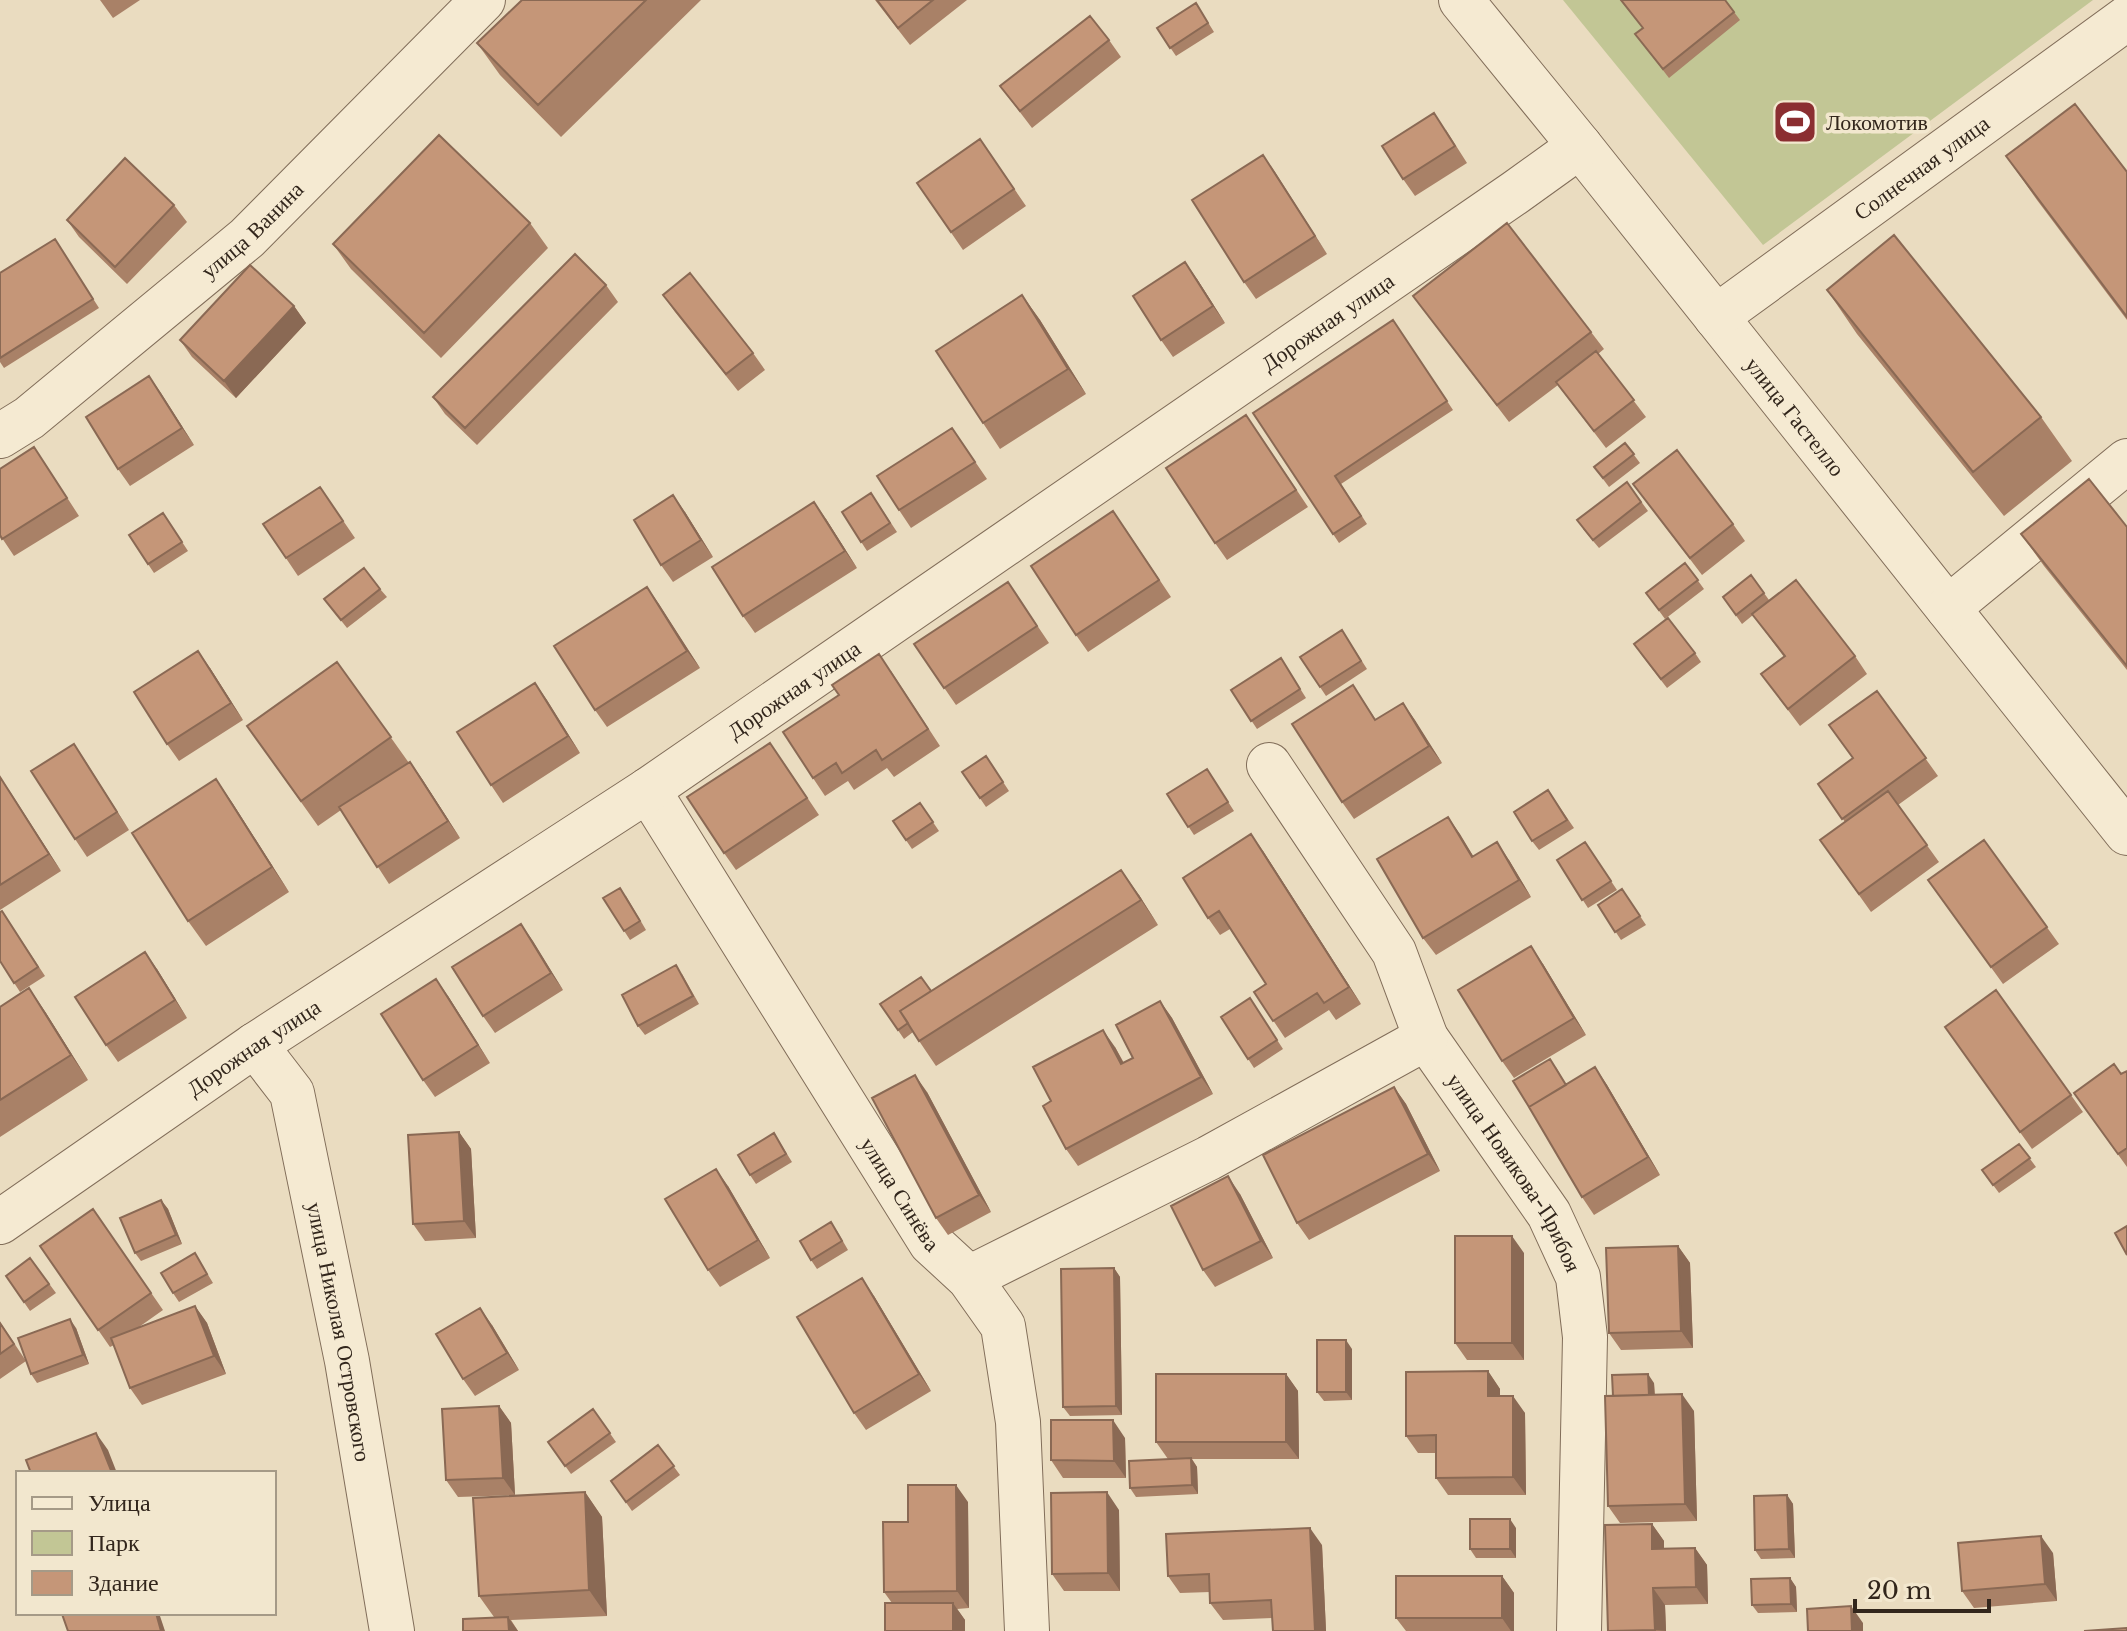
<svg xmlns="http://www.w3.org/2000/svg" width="2127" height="1631" font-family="'Libre Baskerville',serif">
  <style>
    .green { fill: #c2c695 }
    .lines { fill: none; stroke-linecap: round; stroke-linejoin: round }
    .minor-casing { stroke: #816d59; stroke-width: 46 }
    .minor { stroke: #f5ead2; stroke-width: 44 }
    .wall { fill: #a98167 }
    .shaded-wall { fill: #8a6954 }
    .building { fill: #c59678; stroke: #8a6954; stroke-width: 2 }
    .labels { text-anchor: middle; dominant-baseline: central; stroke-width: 7; stroke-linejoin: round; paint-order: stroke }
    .poi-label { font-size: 22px; fill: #32261c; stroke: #f2e7ce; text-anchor: start }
    .street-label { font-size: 22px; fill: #32261c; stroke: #f2e7ce }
  </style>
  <rect width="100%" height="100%" fill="#eadcc0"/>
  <path class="green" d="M1563,0H2093L1763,245Z"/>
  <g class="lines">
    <g class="minor-casing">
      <g id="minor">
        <path id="s1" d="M1461,0L1580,146L2127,833"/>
        <path id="s2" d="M1716,317L2127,18"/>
        <path id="s3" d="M0,436L29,418L247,238L483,0"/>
        <path d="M1948,608L2127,461"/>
        <path id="s4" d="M1269,765L1394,952L1426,1038L1549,1214L1578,1277L1585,1337L1579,1631"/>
        <path id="s5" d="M648,790L931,1243L969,1278L1003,1326L1018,1422L1027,1631"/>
        <path id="s6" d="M255,1045L292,1093L347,1361L392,1631"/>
        <path id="s7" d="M0,1222L255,1045L648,790L1516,192L1580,146"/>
        <path d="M969,1278L1209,1158L1426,1038"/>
      </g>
    </g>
    <use href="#minor" class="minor"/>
  </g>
  <path class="wall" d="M100,0H140L113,18Z
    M522,0H701L561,137L500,75L477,43Z
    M875,0H967L910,45Z
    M1620,0H1725L1740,20L1669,78L1635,34L1643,28Z
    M1196,3L1214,32L1176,56L1157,28Z
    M1109,40L1121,57L1032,128L1000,86Z
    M1446,130L1467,163L1415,196L1403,179Z
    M980,139L1026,206L963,250L917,183Z
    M1263,155L1327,254L1256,299L1244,282Z
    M2006,156L2127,172V320L2037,200Z
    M174,205L187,222L127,284L79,237L67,220Z
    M530,223L548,248L441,358L351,269L333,244Z
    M55,239L99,308L4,368L0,362V273Z
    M1197,279L1225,323L1173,357L1161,340Z
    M606,285L618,302L477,445L445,414L433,397Z
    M1827,290L2041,417L2072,461L2004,516L1857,334Z
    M663,295L753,353L765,370L738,391L675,312Z
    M1022,295L1040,320L1086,394L1000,449L983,423Z
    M1413,296L1591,332L1604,349L1598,354L1646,417L1606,448L1558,385L1509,422Z
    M294,306L306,323L236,398L192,357L180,340Z
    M1393,320L1453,410L1341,484L1367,524L1339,543L1253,413Z
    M149,376L194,445L130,486L118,469Z
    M952,428L987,479L911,528L899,510Z
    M1258,432L1308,507L1227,560L1215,543Z
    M1625,443L1640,463L1609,487L1594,467Z
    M46,465L79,516L14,556L0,535Z
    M1627,482L1648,511L1599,548L1583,529Z
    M1633,484L1733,524L1745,541L1702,575Z
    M320,487L355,538L298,576L263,524Z
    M871,493L897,532L867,551L842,512Z
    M685,512L713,557L673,582L661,565Z
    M163,513L188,551L154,573L148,564Z
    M826,519L857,568L755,633L743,616Z
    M2127,527V670L2044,566L2021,534Z
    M1125,528L1171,597L1088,652L1076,635Z
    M1685,563L1704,589L1665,619L1646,593Z
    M1751,575L1769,600L1855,656L1867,674L1800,726L1761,674L1784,657L1753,615L1742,624L1723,597Z
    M1008,582L1049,643L956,705L914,644Z
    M647,587L700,668L607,727L595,710Z
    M380,589L387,597L347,628L324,599Z
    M1342,630L1367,669L1326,696L1300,657Z
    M1640,653H1695L1701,662L1667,688Z
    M1281,658L1306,698L1257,729L1231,690Z
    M337,662L409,763L410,762L422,779L460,838L389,884L341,810L318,826L247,726Z
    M210,668L243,720L179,761L167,744Z
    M891,671L940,746L894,777L887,768L854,790L848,781L825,796L813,778Z
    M535,683L580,753L503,803L491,785Z
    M1353,685L1376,720L1403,703L1442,763L1354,819L1342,802Z
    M1877,691L1938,776L1898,805L1939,862L1871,912L1820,840L1845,822L1818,784L1853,758Z
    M74,744L129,830L87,857L75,839Z
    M986,756L1009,791L986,807L962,772Z
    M782,760L819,815L736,870L724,853Z
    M1207,769L1234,811L1194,835L1167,794Z
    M0,777L61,871L0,910Z
    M216,779L233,804L289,892L206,946L188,921Z
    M1548,790L1574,828L1539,850L1532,841Z
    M920,803L939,831L912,849L893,821Z
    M1448,817L1473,856L1509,860L1531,897L1436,955L1423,938Z
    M1984,840L2059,944L2003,984L1928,880Z
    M1585,842L1617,890L1588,908L1557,860Z
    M1263,851L1361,1004L1336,1020L1329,1010L1285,1038L1254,992L1266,984L1230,929L1220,935L1208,918Z
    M1622,889L1646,925L1621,940L1598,905Z
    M1139,895L1158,925L936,1066L913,1032L904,1039L880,1004L931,991Z
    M626,896L646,930L630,940L603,898Z
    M2,911L45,976L20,992L0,961Z
    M521,924L563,990L495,1033L483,1016Z
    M1543,964L1586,1035L1514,1078L1502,1061Z
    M157,969L187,1018L118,1062L106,1045Z
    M682,974L699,1004L645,1035L638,1026Z
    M29,988L46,1013L88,1080L0,1137V1007Z
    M1996,990L2083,1112L2032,1149L1945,1027Z
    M448,996L490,1063L435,1097L423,1080Z
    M1250,998L1283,1049L1254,1068L1221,1017Z
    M1160,1001L1172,1018L1213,1094L1078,1166L1066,1149L1051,1101L1115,1047L1124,1063L1133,1058Z
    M1556,1067L1566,1085L1595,1067L1607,1085L1660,1175L1594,1215L1582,1197Z
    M2127,1071V1167L2074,1093L2121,1074Z
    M1394,1087L1406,1104L1440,1171L1309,1240L1297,1223Z
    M927,1092L991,1212L948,1235L936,1218Z
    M459,1132L471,1149L476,1238L425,1241L413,1224Z
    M774,1133L792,1162L756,1184L750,1175Z
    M2019,1144L2036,1167L1999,1193L1982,1170Z
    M728,1186L770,1258L720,1287L708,1270Z
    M1240,1194L1273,1258L1215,1287L1203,1270Z
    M161,1200L168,1209L182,1244L141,1261L135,1253Z
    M93,1209L163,1310L139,1327L195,1306L207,1323L226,1374L142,1405L130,1388L114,1345L110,1347L40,1246Z
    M837,1231L848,1250L817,1269L811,1260Z
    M1678,1246L1690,1263L1693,1348L1621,1350L1609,1333Z
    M195,1253L213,1283L179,1302L173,1293Z
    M1524,1253V1360H1467L1455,1343Z
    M30,1258L56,1293L30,1311L6,1276Z
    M1114,1268L1120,1277L1122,1415L1070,1416L1063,1407Z
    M874,1296L931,1391L866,1430L854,1413Z
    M0,1322L26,1361L0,1379Z
    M492,1325L519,1370L475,1396L463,1379Z
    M76,1328L89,1364L37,1383L31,1374Z
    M1352,1349V1400L1324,1401L1317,1392Z
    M1488,1371L1500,1389V1396L1525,1413L1526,1495H1448L1436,1478V1453H1418L1406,1436Z
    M1286,1374L1298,1391L1299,1459H1192L1197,1467L1198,1494L1136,1497L1130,1488L1168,1459L1156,1442Z
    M1654,1383L1655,1395L1694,1411L1697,1521L1620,1523L1608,1506Z
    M499,1406L511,1423L515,1495L458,1497L446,1480Z
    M593,1409L616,1442L571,1474L548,1442Z
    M1125,1438L1126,1478H1063L1051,1460Z
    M658,1445L680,1475L632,1511L611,1481Z
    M585,1492L602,1517L607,1616L511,1620L518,1631H463L494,1617L479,1596Z
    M1787,1495L1793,1504L1795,1558L1761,1559L1755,1550Z
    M968,1502L969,1608L957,1609L965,1620V1631H885L892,1603L884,1592L908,1522Z
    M1119,1510L1120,1591H1064L1052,1574Z
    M1652,1524L1664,1541V1549L1695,1548L1707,1565L1708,1604L1665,1605L1666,1631H1608Z
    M1516,1528V1558H1476L1470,1549Z
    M1322,1545L1326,1631H1273L1272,1618L1223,1620L1210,1603V1592L1180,1593L1168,1576Z
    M2053,1553L2057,1601L1974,1608L1962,1591Z
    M1502,1576L1514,1593V1631H1406L1396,1618Z
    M1790,1578L1796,1587L1797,1612L1758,1613L1752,1605Z"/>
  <path class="shaded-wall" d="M1263,155L1275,172L1327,254L1315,236Z
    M1185,262L1197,279L1225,323L1213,306Z
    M1022,295L1040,320L1086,394L1068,369Z
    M294,306L306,323L236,398L224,381Z
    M149,376L161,393L194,445L182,428Z
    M673,495L685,512L713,557L701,540Z
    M814,502L826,519L857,568L845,551Z
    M647,587L659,604L700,668L687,651Z
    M198,651L210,668L243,720L231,703Z
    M535,683L547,700L580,753L568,736Z
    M1403,703L1415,720L1442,763L1429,746Z
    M74,744L86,762L129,830L117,812Z
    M410,762L422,779L460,838L448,821Z
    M0,777L11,793L61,871L49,854Z
    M216,779L233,804L289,892L272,867Z
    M1448,817L1460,834L1484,874L1472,857Z
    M1251,834L1263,851L1361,1004L1349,987Z
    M1497,842L1509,860L1531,897L1519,880Z
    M1121,870L1139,895L1158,925L1141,900Z
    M521,924L533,941L563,990L551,973Z
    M1531,946L1543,964L1586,1035L1574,1018Z
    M145,952L157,969L187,1018L175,1000Z
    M436,979L448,996L490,1063L478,1045Z
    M29,988L46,1013L88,1080L71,1055Z
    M1160,1001L1172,1018L1213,1094L1201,1077Z
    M1103,1030L1115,1047L1133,1081L1121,1064Z
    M1595,1067L1607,1085L1660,1175L1648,1157Z
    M915,1075L927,1092L991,1212L979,1195Z
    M1394,1087L1406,1104L1440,1171L1428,1154Z
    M459,1132L471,1149L476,1238L464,1221Z
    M716,1169L728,1186L770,1258L758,1240Z
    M1228,1176L1240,1194L1273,1258L1261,1241Z
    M161,1200L168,1209L182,1244L176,1235Z
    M1512,1236L1524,1253V1360L1512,1343Z
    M1678,1246L1690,1263L1693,1348L1681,1331Z
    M1114,1268L1120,1277L1122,1415L1116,1406Z
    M862,1278L874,1296L931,1391L919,1374Z
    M195,1306L207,1323L226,1374L214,1356Z
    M480,1308L492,1325L519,1370L507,1353Z
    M70,1319L76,1328L89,1364L83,1355Z
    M1346,1340L1352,1349V1400L1346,1392Z
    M1488,1371L1500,1389V1414L1488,1396Z
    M1286,1374L1298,1391L1299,1459L1286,1442Z
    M1648,1374L1654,1383L1655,1406L1649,1397Z
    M1682,1394L1694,1411L1697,1521L1685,1504Z
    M1513,1396L1525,1413L1526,1495L1513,1477Z
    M499,1406L511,1423L515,1495L503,1478Z
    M1113,1420L1125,1438L1126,1478L1114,1461Z
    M96,1433L108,1450L117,1473H112Z
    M1191,1458L1197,1467L1198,1494L1192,1485Z
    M956,1485L968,1502L969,1608L957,1591Z
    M585,1492L602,1517L607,1616L589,1590Z
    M1107,1492L1119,1510L1120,1591L1108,1573Z
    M1787,1495L1793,1504L1795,1558L1789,1549Z
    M1510,1519L1516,1528V1558L1510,1549Z
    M1652,1524L1664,1541V1566L1652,1549Z
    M1310,1528L1322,1545L1326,1631H1315Z
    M2041,1536L2053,1553L2057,1601L2045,1584Z
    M1695,1548L1707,1565L1708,1604L1696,1587Z
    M1502,1576L1514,1593V1631H1511L1502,1618Z
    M1790,1578L1796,1587L1797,1612L1791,1604Z
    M1653,1588L1665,1605L1666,1631L1655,1630Z
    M953,1603L965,1620V1631H953Z
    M1851,1606L1863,1623V1631H1852Z
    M156,1613H159L165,1631H161Z
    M508,1617L518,1631H509Z"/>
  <path class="building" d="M522,0H646L538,105L477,43Z
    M877,0H933L898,28Z
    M1621,0H1725L1734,12L1663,69L1635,34L1643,28Z
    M1196,3L1208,23L1170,48L1157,28Z
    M1090,16L1109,40L1020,111L1000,86Z
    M2075,104L2127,172V317L2006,156Z
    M1434,113L1455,146L1403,179L1382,146Z
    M439,135L530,223L424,333L333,244Z
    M980,139L1014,189L951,232L917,183Z
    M1263,155L1315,236L1244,282L1192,200Z
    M125,158L174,205L115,267L67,220Z
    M1507,223L1591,332L1497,405L1413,296Z
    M1894,235L2041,417L1973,472L1827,290Z
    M55,239L93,299L0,358V273Z
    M575,254L606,285L465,428L433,397Z
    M1185,262L1213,306L1161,340L1133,296Z
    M250,265L294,306L224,381L180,340Z
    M690,273L753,353L726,374L663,295Z
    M1022,295L1068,369L983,423L936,351Z
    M1393,320L1447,401L1335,476L1361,516L1333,534L1253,413Z
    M1596,351L1634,400L1594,431L1556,382Z
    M149,376L182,428L118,469L86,417Z
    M1246,415L1296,490L1215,543L1166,468Z
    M952,428L975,462L899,510L877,476Z
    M1625,443L1634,454L1603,478L1594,467Z
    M34,447L67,498L2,539L0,535V469Z
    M1677,450L1733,524L1690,558L1633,484Z
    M2089,479L2127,527V666L2021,534Z
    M1627,482L1641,502L1593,540L1577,520Z
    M320,487L343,521L286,558L263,524Z
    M871,493L890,523L861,542L842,512Z
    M673,495L701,540L661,565L634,520Z
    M814,502L845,551L743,616L712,567Z
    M1113,511L1159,580L1076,635L1031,566Z
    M163,513L182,542L148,564L129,535Z
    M1685,563L1698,580L1659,610L1646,593Z
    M364,568L380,589L341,620L324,599Z
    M1751,575L1764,593L1736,615L1723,597Z
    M1796,580L1855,656L1788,709L1761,674L1785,656L1752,614Z
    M1008,582L1037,626L944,688L914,644Z
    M647,587L687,651L595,710L554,646Z
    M1668,618L1695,653L1661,679L1634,644Z
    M1342,630L1361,661L1320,687L1300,657Z
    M198,651L231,703L167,744L134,692Z
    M879,654L928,729L882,760L876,750L842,773L836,763L813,778L783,732L839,695L832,685Z
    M1281,658L1300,689L1251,721L1231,690Z
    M337,662L391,737L301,801L247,726Z
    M535,683L568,736L491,785L457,732Z
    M1353,685L1375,720L1403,703L1429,746L1342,802L1292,724Z
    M1877,691L1926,758L1842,819L1818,784L1853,758L1829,725Z
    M770,743L807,798L724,853L687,797Z
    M74,744L117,812L75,839L31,771Z
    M986,756L1003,782L980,798L962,772Z
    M410,762L448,821L377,867L339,807Z
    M1207,769L1228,802L1188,827L1167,794Z
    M0,777L49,854L0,885Z
    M216,779L272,867L188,921L132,833Z
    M1548,790L1567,820L1532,841L1514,812Z
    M1888,791L1927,845L1859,894L1820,840Z
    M920,803L933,822L906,840L893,821Z
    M1448,817L1472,857L1497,842L1519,880L1423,938L1377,859Z
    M1251,834L1349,987L1324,1003L1317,993L1273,1021L1254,992L1266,984L1219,911L1208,918L1183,878Z
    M1984,840L2047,927L1991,967L1928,880Z
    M1585,842L1611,881L1582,900L1557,860Z
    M1121,870L1141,900L919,1041L900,1011Z
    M620,888L640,921L624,931L603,898Z
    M1622,889L1640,916L1615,932L1598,905Z
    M2,911L38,967L14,983L0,961V912Z
    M521,924L551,973L483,1016L452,967Z
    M1531,946L1574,1018L1502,1061L1458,990Z
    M145,952L175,1000L106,1045L75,997Z
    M676,965L693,996L638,1026L622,995Z
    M921,977L931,991L900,1011L908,1023L898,1030L880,1004Z
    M436,979L478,1045L423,1080L381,1014Z
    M29,988L71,1055L0,1100V1007Z
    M1996,990L2071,1095L2020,1132L1945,1027Z
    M1250,998L1277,1040L1248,1059L1221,1017Z
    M1160,1001L1201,1077L1066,1149L1043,1106L1051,1101L1033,1067L1103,1030L1121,1064L1133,1058L1116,1025Z
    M1550,1059L1566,1085L1529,1107L1513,1081Z
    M2114,1064L2121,1074L2127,1071V1148L2118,1154L2074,1093Z
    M1595,1067L1648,1157L1582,1197L1529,1107Z
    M915,1075L979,1195L936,1218L872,1098Z
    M1394,1087L1428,1154L1297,1223L1263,1155Z
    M459,1132L464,1221L413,1224L408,1135Z
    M774,1133L786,1154L750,1175L738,1155Z
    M2019,1144L2030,1158L1993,1185L1982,1170Z
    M716,1169L758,1240L708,1270L665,1199Z
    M1228,1176L1261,1241L1203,1270L1171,1206Z
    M161,1200L176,1235L135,1253L120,1218Z
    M93,1209L151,1293L98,1330L40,1246Z
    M831,1222L842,1241L811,1260L800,1241Z
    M2127,1226V1255L2115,1233Z
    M1455,1236H1512V1343H1455Z
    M1678,1246L1681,1331L1609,1333L1606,1248Z
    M195,1253L207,1274L173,1293L161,1273Z
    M30,1258L49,1284L24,1302L6,1276Z
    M1114,1268L1116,1406L1063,1407L1061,1269Z
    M862,1278L919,1374L854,1413L797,1317Z
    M195,1306L214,1356L130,1388L111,1338Z
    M480,1308L507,1353L463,1379L436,1334Z
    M70,1319L83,1355L31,1374L18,1338Z
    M0,1323L14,1344L0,1354Z
    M1317,1340H1346V1392H1317Z
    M1488,1371V1396H1513V1477L1436,1478V1435L1406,1436V1372Z
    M1156,1374H1286V1442H1156Z
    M1648,1374L1649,1395L1613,1396L1612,1375Z
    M1682,1394L1685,1504L1608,1506L1605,1396Z
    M499,1406L503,1478L446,1480L442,1409Z
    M593,1409L610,1433L565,1466L548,1442Z
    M1051,1420H1113L1114,1461L1051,1460Z
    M96,1433L112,1473H31L26,1460Z
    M658,1445L674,1466L626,1502L611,1481Z
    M1191,1458L1192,1485L1130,1488L1129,1461Z
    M908,1485H956L957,1591L884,1592L883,1522H908Z
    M585,1492L589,1590L479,1596L473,1498Z
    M1107,1492L1108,1573L1052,1574L1051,1493Z
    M1787,1495L1789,1549L1755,1550L1754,1496Z
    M1470,1519H1510V1549H1470Z
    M1652,1524V1549L1695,1548L1696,1587L1653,1588L1655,1630L1608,1631L1605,1525Z
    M1310,1528L1315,1631H1273L1271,1600L1210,1603L1209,1574L1168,1576L1166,1534Z
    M2041,1536L2045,1584L1962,1591L1958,1543Z
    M1396,1576H1502V1618H1396Z
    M1790,1578L1791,1604L1752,1605L1751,1579Z
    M885,1603H953V1631H885Z
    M1851,1606L1852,1631H1808L1807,1609Z
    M64,1613H156L161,1631H68L62,1614Z
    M508,1617L509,1631H463V1619Z
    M2127,1628V1631H2084Z"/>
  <defs>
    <g id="stadium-square" transform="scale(2.3)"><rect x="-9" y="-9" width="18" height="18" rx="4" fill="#8b2e31" stroke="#f2e7ce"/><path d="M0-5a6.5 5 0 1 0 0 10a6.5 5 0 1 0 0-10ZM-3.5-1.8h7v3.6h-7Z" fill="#fff"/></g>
  </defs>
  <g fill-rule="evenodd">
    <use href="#stadium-square" x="1795" y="122"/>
  </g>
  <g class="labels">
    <g class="poi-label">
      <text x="1826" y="122">Локомотив</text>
    </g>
    <g class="street-label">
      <text stroke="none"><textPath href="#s2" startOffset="254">Солнечная улица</textPath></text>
      <text stroke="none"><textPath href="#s3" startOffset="326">улица Ванина</textPath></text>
      <text stroke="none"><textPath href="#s7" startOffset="1604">Дорожная улица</textPath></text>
      <text stroke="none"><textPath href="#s1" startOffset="534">улица Гастелло</textPath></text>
      <text stroke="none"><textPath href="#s7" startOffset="956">Дорожная улица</textPath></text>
      <text stroke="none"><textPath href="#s7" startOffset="308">Дорожная улица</textPath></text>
      <text stroke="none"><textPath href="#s4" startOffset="478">улица Новикова-Прибоя</textPath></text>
      <text stroke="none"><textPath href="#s5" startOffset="476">улица Синёва</textPath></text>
      <text stroke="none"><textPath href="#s6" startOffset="304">улица Николая Островского</textPath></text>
    </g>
  </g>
  <rect x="16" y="1471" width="260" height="144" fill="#f2e7ce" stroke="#a59a87" stroke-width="2"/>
  <rect x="32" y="1497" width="40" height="12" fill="#f5ead2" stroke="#a59a87" stroke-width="2"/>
  <text x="88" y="1511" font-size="24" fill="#32261c">Улица</text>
  <rect x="32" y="1531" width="40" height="24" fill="#c2c695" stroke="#a59a87" stroke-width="2"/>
  <text x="88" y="1551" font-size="24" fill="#32261c">Парк</text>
  <rect x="32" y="1571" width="40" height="24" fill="#c59678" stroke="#a59a87" stroke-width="2"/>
  <text x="88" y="1591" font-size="24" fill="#32261c">Здание</text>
  <path d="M1855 1599v12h134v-12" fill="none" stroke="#32261c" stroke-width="4"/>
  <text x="1867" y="1599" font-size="24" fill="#32261c" stroke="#f2e7ce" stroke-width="6" paint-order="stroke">20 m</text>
</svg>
